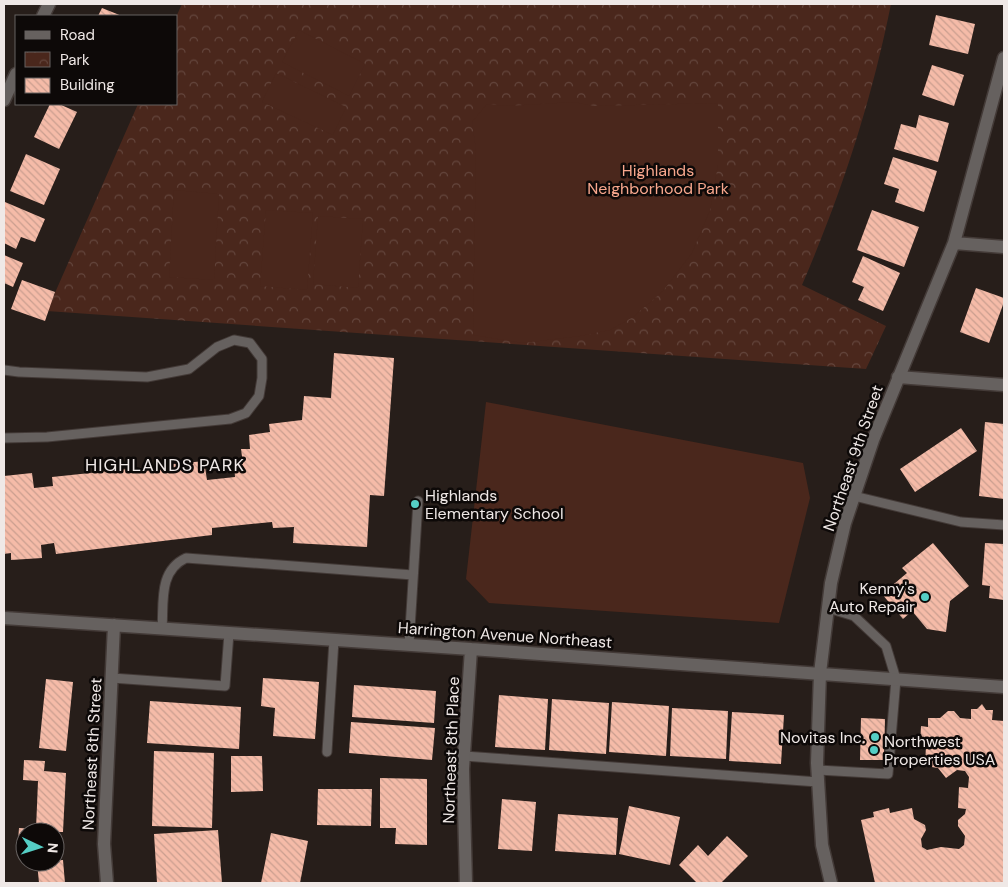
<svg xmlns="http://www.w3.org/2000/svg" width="1008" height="887" font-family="'DM Sans',sans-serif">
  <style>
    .park { fill: url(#park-crowns) }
    .pitch { fill: #4a271c }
    .building { fill: url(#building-back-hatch) }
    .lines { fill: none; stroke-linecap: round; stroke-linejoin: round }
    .service-casing { stroke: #433a37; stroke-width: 11 }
    .minor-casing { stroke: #433a37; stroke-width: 15 }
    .service { stroke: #66615f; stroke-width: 9 }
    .minor { stroke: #66615f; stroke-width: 12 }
    .poi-dot { fill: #55cec5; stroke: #0d0908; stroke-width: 2 }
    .labels { text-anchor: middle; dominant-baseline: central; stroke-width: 5; stroke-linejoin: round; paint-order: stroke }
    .park-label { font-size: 16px; fill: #f8a78d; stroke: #0d0908 }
    .street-label { font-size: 16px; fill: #efe8e6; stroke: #0d0908 }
    .poi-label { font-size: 16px; fill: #efe8e6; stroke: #0d0908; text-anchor: start }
    .neighbourhood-label { font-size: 18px; letter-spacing: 1px; fill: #efe8e6; stroke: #0d0908 }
  </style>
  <defs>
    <pattern id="park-crowns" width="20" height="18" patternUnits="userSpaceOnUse" patternTransform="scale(1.25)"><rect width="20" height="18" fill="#4a271c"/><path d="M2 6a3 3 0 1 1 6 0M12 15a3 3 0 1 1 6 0" fill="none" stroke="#64463d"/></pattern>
    <pattern id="building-back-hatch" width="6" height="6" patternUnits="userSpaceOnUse" patternTransform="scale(1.25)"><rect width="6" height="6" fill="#f5bba8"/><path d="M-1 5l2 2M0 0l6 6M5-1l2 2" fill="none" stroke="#ca9e8f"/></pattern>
  </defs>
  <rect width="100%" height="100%" fill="#271e1a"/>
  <path class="park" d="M182,4H891C871,103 842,192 802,285L886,326L866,369L47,311L138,104H176V17Z"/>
  <path class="pitch" d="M299,30L365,64L349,96L282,62Z
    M276,73L346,107L333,135L262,102Z
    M573,102L594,106L718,103V165L710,210L692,253L663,291L633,317L610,330L580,336L523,343L473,335L476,150L472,122L487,104L507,106Z
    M174,190L219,194L214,280L169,277Z
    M266,210L313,213L307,290L260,286Z
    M318,216L363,219L358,288L313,284Z
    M486,402L803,463L810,498L779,623L489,603L466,579Z"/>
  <path class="building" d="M102,8L122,16H98Z
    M936,15L975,24L968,54L929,45Z
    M932,65L964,75L954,106L922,95Z
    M50,104H59L77,112L59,149L34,137Z
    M919,115L949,123L938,162L894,149L901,124L916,128Z
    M26,154L60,169L44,205L10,191Z
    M893,157L937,171L924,212L895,202L899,189L884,184Z
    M5,202L45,219L35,242L21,237L16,249L4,243Z
    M872,210L919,227L904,267L857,250Z
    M4,255L23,263L13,287L4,283Z
    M863,256L900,273L883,311L858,300L864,287L852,282Z
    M22,280L55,292L45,321L11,309Z
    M976,288L1004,298V302L989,343L960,332Z
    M334,353L394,358L384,496L370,495L367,547L293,543L294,527L273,528L272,522L212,528V535L56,554L54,543L41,545L42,558L11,560V553L4,554V476L32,473L34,488L53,486L52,477L204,461L207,480L235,477L234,465L243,464L241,449H250L249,435L270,432L269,424L302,420L304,396L331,398Z
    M985,422L1004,424V499L979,496Z
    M961,428L977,451L915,492L900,469Z
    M933,543L969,586L950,601L946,632L927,629L912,611L903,619L882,594L907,573L902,568Z
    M985,543L1004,544V600L989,598L990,586L982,585Z
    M263,678L319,682L315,739L273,736L275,708L261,706Z
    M46,679L73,682L66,751L39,748Z
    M354,685L436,691L434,723L352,717Z
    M499,695L548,699L545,750L495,747Z
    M552,699L609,703L606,754L549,750Z
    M150,701L241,707L239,749L147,743Z
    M612,702L669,706L666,756L609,752Z
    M982,704L986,710H993L992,720L1004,721V883H875L861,820L874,817L873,812L889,808L890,813L912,808L914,819L925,825L926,830L921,839L922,847L927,850L941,847L959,849L964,845L965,836L958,826V820L965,814L966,809L958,808L959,787L968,788L969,777L965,771L957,770L946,778L938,768L925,766L926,745H920L921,726L928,727V718H940L948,711H954L960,718L971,719V709H977Z
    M672,708L728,711L726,759L670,756Z
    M732,712L784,715L781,764L729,761Z
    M861,718L885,719L884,760H860Z
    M351,722L435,728L432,760L349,753Z
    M154,751L214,753L212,828L152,826Z
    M231,756H262L263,791L231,792Z
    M24,760L45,761L44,771L66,773L63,832H25V841H18L19,828L36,829L38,781L23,780Z
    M380,778L427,779V845L395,844L396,828H380Z
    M318,789H372L371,826L317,825Z
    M502,799L536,802L532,851L498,849Z
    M629,806L680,817L670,865L619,854Z
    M558,814L618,818L616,855L555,851Z
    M218,830L222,883H157L154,834Z
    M271,833L308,841L300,883H261Z
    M727,836L748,856L721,883H697L679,865L698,845L708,856Z
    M63,860L65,883H39L37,862Z"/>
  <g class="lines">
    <g class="service-casing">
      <path id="service" d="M4,370L19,372L147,377L189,369L217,347L234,340L250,343L262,359V378L259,396L246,413L230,419L47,437L4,438
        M854,496L961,522L1004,525
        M162,629C164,603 158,571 186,558L413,575
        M409,645L418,501
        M112,678L225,686L229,633
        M327,752L334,640
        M464,756L818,782
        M818,770L888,774L896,679L886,646L854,616L828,608"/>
    </g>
    <g class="minor-casing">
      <path id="minor" d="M43,16L49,4
        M4,100L16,74
        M954,243L1004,247
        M898,377L1004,385
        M4,618L471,649L1004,687
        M107,883L104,844L114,625
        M466,883L463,769L471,649
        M831,883L822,845L817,763L820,673L831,583L845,523L873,440L954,243L1004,58"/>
    </g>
    <use href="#service" class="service"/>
    <use href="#minor" class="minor"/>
  </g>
  <g class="poi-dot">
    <circle cx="415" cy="504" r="5"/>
    <circle cx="925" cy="597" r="5"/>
    <circle cx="875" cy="737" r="5"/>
    <circle cx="874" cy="750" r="5"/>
  </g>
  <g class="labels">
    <g class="park-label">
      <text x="658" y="170">Highlands<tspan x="658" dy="18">Neighborhood Park</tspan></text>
    </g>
    <g class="street-label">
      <text transform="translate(853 458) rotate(-71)">Northeast 9th Street</text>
      <text transform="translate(505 635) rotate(4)">Harrington Avenue Northeast</text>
      <text transform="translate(451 750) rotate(-88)">Northeast 8th Place</text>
      <text transform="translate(92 754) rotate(-87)">Northeast 8th Street</text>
    </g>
    <g class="poi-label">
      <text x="425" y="495">Highlands<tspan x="425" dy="18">Elementary School</tspan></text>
      <text x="915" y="588" text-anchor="end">Kenny's<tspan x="915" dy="18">Auto Repair</tspan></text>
      <text x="865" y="737" text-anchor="end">Novitas Inc.</text>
      <text x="884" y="741">Northwest<tspan x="884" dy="18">Properties USA</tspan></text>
    </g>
    <g class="neighbourhood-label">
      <text x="165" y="465">HIGHLANDS PARK</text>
    </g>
  </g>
  <rect width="1008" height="887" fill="none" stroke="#efe8e6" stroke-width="10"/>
  <rect x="15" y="15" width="162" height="90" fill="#0d0908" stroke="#676261"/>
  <rect x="25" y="31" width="25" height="8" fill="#66615f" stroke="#676261"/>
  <text x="60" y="40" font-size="15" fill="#efe8e6">Road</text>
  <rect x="25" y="52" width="25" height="15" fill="url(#park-crowns)" stroke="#676261"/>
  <text x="60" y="65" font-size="15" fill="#efe8e6">Park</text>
  <rect x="25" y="78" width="25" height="15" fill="url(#building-back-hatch)" stroke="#676261"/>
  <text x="60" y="90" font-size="15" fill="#efe8e6">Building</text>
  <g transform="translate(40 847) rotate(94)"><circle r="24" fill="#0d0908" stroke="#676261"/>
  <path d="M0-4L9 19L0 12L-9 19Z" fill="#55cec5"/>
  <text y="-8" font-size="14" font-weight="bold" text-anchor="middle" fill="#efe8e6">N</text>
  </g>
</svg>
